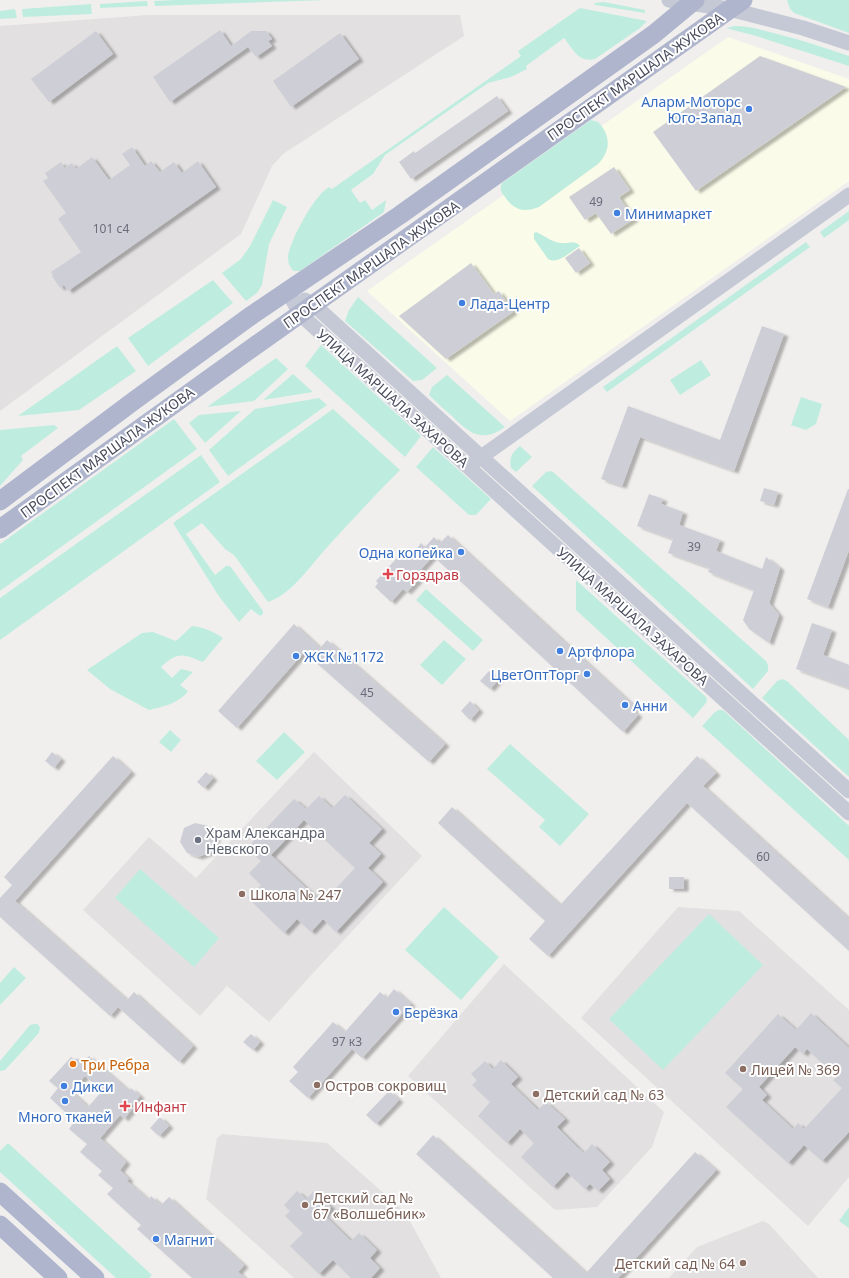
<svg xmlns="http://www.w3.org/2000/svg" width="849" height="1278" font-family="'Noto Sans',sans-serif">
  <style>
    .commercial { fill: #fafbe8 }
    .education { fill: #e2e0e0 }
    .green { fill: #beeddf }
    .building { fill: #cecfd6; fill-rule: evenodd; filter: url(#shadow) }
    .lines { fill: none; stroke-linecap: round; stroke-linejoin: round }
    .minor { stroke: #c5c9d5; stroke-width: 15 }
    .major { stroke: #afb5cc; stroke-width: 19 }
    .shop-dot { fill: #3f7fe0; stroke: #fff; stroke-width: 1.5 }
    .health-dot { fill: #e0444e; stroke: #fff; stroke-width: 1.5 }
    .worship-dot { fill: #6b7280; stroke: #fff; stroke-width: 1.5 }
    .education-dot { fill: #8d6e63; stroke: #fff; stroke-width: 1.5 }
    .food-dot { fill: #e8710a; stroke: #fff; stroke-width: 1.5 }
    .labels { text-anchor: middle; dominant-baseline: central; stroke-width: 4; stroke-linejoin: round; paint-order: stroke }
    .number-label { font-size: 12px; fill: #696c7a }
    .street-label { font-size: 14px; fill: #474b5b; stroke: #fff }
    .shop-label { font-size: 14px; fill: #366cbe; stroke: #fff; text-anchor: start }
    .health-label { font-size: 14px; fill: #be3a42; stroke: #fff; text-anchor: start }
    .worship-label { font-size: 14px; fill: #5b616d; stroke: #fff; text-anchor: start }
    .education-label { font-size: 14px; fill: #785e54; stroke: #fff; text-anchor: start }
    .food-label { font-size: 14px; fill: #c56008; stroke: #fff; text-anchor: start }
  </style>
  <defs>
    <filter id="shadow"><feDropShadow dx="4.5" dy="2.5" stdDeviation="1" flood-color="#0004"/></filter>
  </defs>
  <rect width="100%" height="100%" fill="#f1efee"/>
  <path class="commercial" d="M728,37L849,79V181L510,421L367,291Z"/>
  <path class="education" d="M148,15H460L464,36L283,154L272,166L241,234L0,411V26Z
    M314,752L422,856L315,971L269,1022L227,986L200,1016L83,910L149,837L196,878Z
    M678,907L739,911L849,1010V1177L808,1226L581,1018Z
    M504,964L664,1112L652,1147L597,1207L555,1210L408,1076Z
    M222,1134L327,1143L405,1212L441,1278H294L206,1199L217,1138Z
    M763,1221L769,1224L818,1278H669L697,1247Z"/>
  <path class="green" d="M176,0H502H326L155,6L154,1Z
    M787,0H849V33L794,13L790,9Z
    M147,1L148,6L100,8V4Z
    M604,2L645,10V13L595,5L594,3Z
    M91,4L92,14L23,17L22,9Z
    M580,8L647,21L640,28L595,59C578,63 573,49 564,38L526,66L527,69L511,77L488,83L385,155L373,174L351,190L360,203L365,200L372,210L386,200L384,212L300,271H294C289,267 288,262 288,257C289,243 310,205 320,195C322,192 326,189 329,187L332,189L521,56L518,51Z
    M15,9L17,18L0,19V11Z
    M735,26C749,26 763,30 777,34C802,40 825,48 849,56V66L756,36L726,28Z
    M591,120L598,122C611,135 611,151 598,164L539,207C524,213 514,210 505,197C502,193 500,191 501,186L502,183Z
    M273,200L287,207L269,244L262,285L257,293L246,301L222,273L241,259L250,246Z
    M849,211V220L824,238L820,232Z
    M536,232C545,236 552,242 561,243C568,244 575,239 580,246C571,251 558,265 548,259L534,239V233Z
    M806,242L810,247L607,392L603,387Z
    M213,280L233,303L148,366L128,338Z
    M358,297L437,368L422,380L413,381L345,321L349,310Z
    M321,345L421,436L405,457L305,366Z
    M117,346L136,371L79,410L18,416Z
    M276,358L288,369L254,401L207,407Z
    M701,360L711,375L680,395L670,380Z
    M293,374L313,392L263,400Z
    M447,375L505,427C483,443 470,434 453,417C445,410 437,403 429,395L432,387Z
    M801,397L822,404L816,424L806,430L791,425Z
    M319,398L327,405L228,476L209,450L255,409Z
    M333,409L400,470C376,494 353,519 330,544C312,563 294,593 268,602L234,555L225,549L202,523L186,534L215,575L226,566H230L263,611V614L260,616L251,609L239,622L218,595L173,523Z
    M241,411L205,443L189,423L199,415Z
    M174,419L197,449L0,591V544Z
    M54,425L58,428L21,456L23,460L0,486V430Z
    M520,446L532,457L516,472L511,468C509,458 512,452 520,446Z
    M433,447L491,499L476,515H469L416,467Z
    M201,455L220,482L0,640V598Z
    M550,471L553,472L766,661L768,665V671L753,689L532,486L546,472Z
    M576,580L706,697L707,700L706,703L693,718L576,610Z
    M426,589L483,640L473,651L416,600Z
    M192,626C204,627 214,632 223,638L203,662C183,654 178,651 161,667L172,678L181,669L193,672L180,685L188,691C180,703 162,707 149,710L110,689L87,670L142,633L153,632L176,641Z
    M444,640L466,659L442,685L420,665Z
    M782,679L787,681L849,740V777L762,698L777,681Z
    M719,710H723L849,826V860L702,726L715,712Z
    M170,730L181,740L171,752L159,742Z
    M284,732L305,752L277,780L256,761Z
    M510,744L589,814L560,846L539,827L545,820L487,769Z
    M140,869L219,938L194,967L115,898Z
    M444,907L499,957L461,1000L405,950Z
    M709,914L763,965L663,1070L609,1019Z
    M14,967L26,978L0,1005V983Z
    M34,1024H37L40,1027L39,1033L5,1070L0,1071V1061L30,1025Z
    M8,1143L152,1275L149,1278H116L0,1172V1151Z
    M849,1207V1228L839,1221Z"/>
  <path class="building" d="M220,30L231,46L251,31H266L272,39L268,41L272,46L256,57L248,47L170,102L153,77Z
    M96,31L113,54L49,102L31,79Z
    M340,33L359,59L291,107L273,81Z
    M760,56L846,87L696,191L653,132Z
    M497,96L508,111L411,179L399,162L414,151L415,153Z
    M132,147L145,166L151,161L160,172L174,162L182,173L198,161L216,187L68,291L64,285L60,288L52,276L53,275L51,272L81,252L58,219L66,213L43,181L48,178L45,173L61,162L64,168L72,163L76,169L92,157L109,180L130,165L122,154Z
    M614,167L630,190L619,197L634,219L611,234L596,213L585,220L569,197Z
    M579,248L590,263L576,273L565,258Z
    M471,263L494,294L499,291L513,312L446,359L399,316Z
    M762,326L784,334L734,471L640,437L622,486L601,479L628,406L720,440Z
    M764,488L778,492L774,505L760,501Z
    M848,489H849V550L828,607L807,599Z
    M649,494L663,499L661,504L683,512L679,525L720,540L716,551L762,569L766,557L780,568L769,603L779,615L769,643L749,629L743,620L754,590L708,572L710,568L668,553L673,539L637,526Z
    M448,535L635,707L632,710L638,715L623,732L433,556L415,576L418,580L407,592L403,589L391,602L375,587L378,583L376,581L403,551L406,554L409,550L413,553L421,543L425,547L434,537L440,543Z
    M812,623L832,630L823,655L849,665V688L796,669Z
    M294,624L320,648L327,640L445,744L429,762L304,652L237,728L218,711Z
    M489,671L499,679L490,689L480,681Z
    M470,701L479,710L470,720L461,711Z
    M52,752L61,759L54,768L45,761Z
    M113,756L131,772L15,901L127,1000L134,992L193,1046L179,1062L118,1007L110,1016L0,917V898L12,885L4,877Z
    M697,756L716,773L703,786L849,919V951L687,803L548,956L529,939L545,921L438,823L452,807L560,905Z
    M206,772L213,778L204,788L197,782Z
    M345,795L382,829L369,843L381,854L368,868L383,882L336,932L323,919L311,932L297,919L284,933L248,898L261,885L249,873L261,861L247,848L294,799L306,809L319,796L332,808ZM304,820L355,868L322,903L271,855Z
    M195,823L208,826L216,838L211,852L198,857L187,853L180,842L184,828Z
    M669,877H684V889H669Z
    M394,989L411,1004L362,1058L352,1049L308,1098L289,1081L298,1072L293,1067L333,1022L345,1032L380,992L387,998Z
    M811,1013L849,1048V1132L822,1161L804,1145L788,1163L726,1107L743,1089L725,1073L778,1014L796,1030ZM795,1047L803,1054L807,1049L837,1077L833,1080L842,1088L804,1129L798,1123L793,1129L762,1100L767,1095L759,1087Z
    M251,1034L260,1042L253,1050L243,1042Z
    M89,1056L129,1091L131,1088L140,1096L131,1106L133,1108L124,1119L120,1115L100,1138L126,1162L120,1170L129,1179L127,1181L149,1200L151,1196L161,1205L169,1197L244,1265L238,1272L245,1278H192L137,1229L141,1225L107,1194L113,1188L98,1175L102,1171L80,1152L87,1144L69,1129L75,1121L50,1098L58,1088L49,1081L71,1057L74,1059L87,1058ZM85,1076L102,1091L88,1107L71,1091Z
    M501,1060L518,1077L511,1084L538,1110L546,1102L565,1119L557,1127L578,1148L584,1153L592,1144L610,1162L602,1170L610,1179L598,1191L590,1184L585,1189L567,1172L553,1187L521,1157L534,1143L520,1129L507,1143L478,1116L490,1102L472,1085L477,1080L471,1074L485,1061L493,1069Z
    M389,1091L399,1100L376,1124L366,1115Z
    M160,1117L169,1126L159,1136L150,1128Z
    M433,1135L586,1273L695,1152L716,1170L618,1278H553L416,1154Z
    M297,1191L306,1199L314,1191L331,1207L324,1215L351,1241L359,1233L377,1250L370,1258L380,1268L371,1278H351L333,1260L319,1274L290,1246L303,1233L285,1216L290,1211L284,1205Z"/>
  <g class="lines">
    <path class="minor" d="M669,0L729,9L803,28L849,43
      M288,291L300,314L849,813
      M305,300L314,305L849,791
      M474,462L849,195"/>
    <path class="major" d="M0,501L135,400L252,315L400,215L654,34L695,0
      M0,529L259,343L743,0
      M0,1192L95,1278
      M0,1225L58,1278"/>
  </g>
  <g class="shop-dot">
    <circle cx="749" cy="109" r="4"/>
    <circle cx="617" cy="213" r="4"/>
    <circle cx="462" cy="303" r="4"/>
    <circle cx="461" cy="552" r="4"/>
    <circle cx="560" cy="651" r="4"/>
    <circle cx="296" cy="656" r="4"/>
    <circle cx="587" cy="674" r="4"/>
    <circle cx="625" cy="705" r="4"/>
    <circle cx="396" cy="1012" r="4"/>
    <circle cx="64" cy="1086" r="4"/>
    <circle cx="65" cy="1101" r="4"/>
    <circle cx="156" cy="1239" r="4"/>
  </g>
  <g class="health-dot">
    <path d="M386 568h4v4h4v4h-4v4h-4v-4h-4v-4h4z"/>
    <path d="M123 1100h4v4h4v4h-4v4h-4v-4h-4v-4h4z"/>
  </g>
  <circle class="worship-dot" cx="198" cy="840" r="4"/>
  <g class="education-dot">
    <circle cx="242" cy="894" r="4"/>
    <circle cx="743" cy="1069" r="4"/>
    <circle cx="317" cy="1085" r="4"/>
    <circle cx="536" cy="1094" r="4"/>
    <circle cx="305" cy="1205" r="4"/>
    <circle cx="743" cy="1263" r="4"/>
  </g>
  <circle class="food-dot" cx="73" cy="1064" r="4"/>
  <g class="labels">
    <g class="number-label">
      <text x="596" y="201">49</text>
      <text x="111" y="228">101 с4</text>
      <text x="694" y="546">39</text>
      <text x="367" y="692">45</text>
      <text x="763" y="856">60</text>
      <text x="347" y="1041">97 к3</text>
    </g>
    <g class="street-label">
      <text transform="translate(635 76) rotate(-35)">ПРОСПЕКТ МАРШАЛА ЖУКОВА</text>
      <text transform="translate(371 264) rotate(-35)">ПРОСПЕКТ МАРШАЛА ЖУКОВА</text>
      <text transform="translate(393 398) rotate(42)">УЛИЦА МАРШАЛА ЗАХАРОВА</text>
      <text transform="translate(107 452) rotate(-36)">ПРОСПЕКТ МАРШАЛА ЖУКОВА</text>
      <text transform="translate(633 616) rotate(42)">УЛИЦА МАРШАЛА ЗАХАРОВА</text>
    </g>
    <g class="shop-label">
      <text x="741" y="101" text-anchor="end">Аларм-Моторс<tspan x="741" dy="16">Юго-Запад</tspan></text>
      <text x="625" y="213">Минимаркет</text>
      <text x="470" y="303">Лада-Центр</text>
      <text x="453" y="552" text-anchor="end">Одна копейка</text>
      <text x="568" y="651">Артфлора</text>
      <text x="304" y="656">ЖСК №1172</text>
      <text x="579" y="674" text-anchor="end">ЦветОптТорг</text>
      <text x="633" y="705">Анни</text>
      <text x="404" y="1012">Берёзка</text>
      <text x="72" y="1086">Дикси</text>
      <text x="65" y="1116" text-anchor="middle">Много тканей</text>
      <text x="164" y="1239">Магнит</text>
    </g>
    <g class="health-label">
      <text x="396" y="574">Горздрав</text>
      <text x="134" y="1106">Инфант</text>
    </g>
    <g class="worship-label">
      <text x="206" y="832">Храм Александра<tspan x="206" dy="16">Невского</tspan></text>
    </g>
    <g class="education-label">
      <text x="250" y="894">Школа № 247</text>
      <text x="751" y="1069">Лицей № 369</text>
      <text x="325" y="1085">Остров сокровищ</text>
      <text x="544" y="1094">Детский сад № 63</text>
      <text x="313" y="1197">Детский сад №<tspan x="313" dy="16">67 «Волшебник»</tspan></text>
      <text x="735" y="1263" text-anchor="end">Детский сад № 64</text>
    </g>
    <g class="food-label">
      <text x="81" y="1064">Три Ребра</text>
    </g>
  </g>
</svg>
